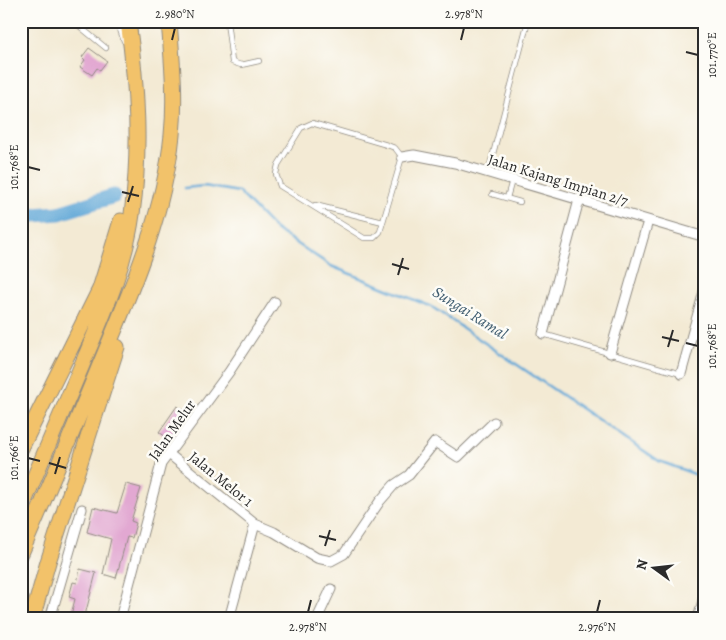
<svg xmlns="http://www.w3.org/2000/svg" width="726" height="640" font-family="Alegreya,serif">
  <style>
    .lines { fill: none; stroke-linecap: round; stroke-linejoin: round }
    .stream { stroke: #60a7d7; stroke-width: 2.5 }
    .river { stroke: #60a7d7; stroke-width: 15 }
    .building { fill: #e2a8d2 }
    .service-casing { stroke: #8f8a80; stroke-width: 6 }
    .minor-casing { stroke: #8f8a80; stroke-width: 11 }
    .motorway-casing { stroke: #8f8a80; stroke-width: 17 }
    .service { stroke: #fff; stroke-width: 4.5 }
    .minor { stroke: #fff; stroke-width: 9 }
    .motorway { stroke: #f2c26a; stroke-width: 15 }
    .ticks { fill: none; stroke: #2b2b2b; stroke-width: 2 }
    .labels { text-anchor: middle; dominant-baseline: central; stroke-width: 5; stroke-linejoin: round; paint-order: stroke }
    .street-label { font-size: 15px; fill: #2b2b2b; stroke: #fdfcf7 }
    .water-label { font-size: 16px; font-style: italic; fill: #405d70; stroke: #fdfcf7 }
    .neatline { fill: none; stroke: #2b2b2b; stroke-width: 2 }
    .ticks-label { font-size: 12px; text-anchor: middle; fill: #2b2b2b }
  </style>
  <rect width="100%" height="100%" fill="#fdfcf7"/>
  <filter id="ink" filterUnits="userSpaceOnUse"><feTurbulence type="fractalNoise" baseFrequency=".02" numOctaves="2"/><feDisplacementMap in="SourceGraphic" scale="10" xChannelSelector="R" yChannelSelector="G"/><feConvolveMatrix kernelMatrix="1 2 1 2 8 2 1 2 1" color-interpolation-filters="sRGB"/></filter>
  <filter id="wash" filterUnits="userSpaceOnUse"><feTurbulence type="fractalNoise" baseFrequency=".0096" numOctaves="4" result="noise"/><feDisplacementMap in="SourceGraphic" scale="20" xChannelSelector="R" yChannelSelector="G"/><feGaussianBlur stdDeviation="1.12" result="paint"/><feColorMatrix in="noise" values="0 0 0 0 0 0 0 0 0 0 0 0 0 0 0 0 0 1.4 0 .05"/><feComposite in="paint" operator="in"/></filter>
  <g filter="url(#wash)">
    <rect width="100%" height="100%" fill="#f3ead4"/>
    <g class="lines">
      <path class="stream" d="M185,188L204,186L239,192L275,229L331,266L432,307L659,461L705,478"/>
      <path class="river" d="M21,216L59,213L114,196"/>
    </g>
    <g id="blocks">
      <path class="building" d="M89,48L107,61L100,70L97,68L92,75L80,67L85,60L82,57Z
        M177,406L188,413L170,440L159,432Z
        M126,484L141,488L131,521L136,523L132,538L127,537L116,578L103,574L111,539L87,532L93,507L117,513Z
        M80,569L96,573L84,619H70L75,599L69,597L73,582L77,583Z"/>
    </g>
  </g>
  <g filter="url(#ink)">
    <use href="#blocks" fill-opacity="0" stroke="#8f8a80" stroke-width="1"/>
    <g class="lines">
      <g class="service-casing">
        <path id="service" d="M73,21L106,48
          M117,21L124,41
          M227,21L232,62L241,65L259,61
          M312,123L387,145L395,148L402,157L380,232L374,238H364L280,186L276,174L278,165L301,128Z
          M488,173L528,21
          M492,194L520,202
          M507,198L512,180
          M315,205L383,222
          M543,334L681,374"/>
      </g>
      <g class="minor-casing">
        <path id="minor" d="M402,157L414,155L455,163L705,237
          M543,334L579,200
          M610,353L648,221
          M681,374L705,288
          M169,454L255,524L274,532L317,558L331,561L344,554L380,501L394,485L409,475L435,442L458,457L494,422
          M50,619L82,509
          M120,619L161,464L229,372L275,302
          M229,619L255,524
          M317,619L331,589
          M698,619L705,593"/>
      </g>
      <g class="motorway-casing">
        <path id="motorway" d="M21,448L100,289L121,221
          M21,509C41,461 62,413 82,365C102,317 125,267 132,214C141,149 137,86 128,21
          M21,553C48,491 74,428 100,365C131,291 164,215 172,135C176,97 172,59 169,21
          M32,619L48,562L117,347"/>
      </g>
      <use href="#service" class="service"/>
      <use href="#minor" class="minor"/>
      <use href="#motorway" class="motorway"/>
    </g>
  </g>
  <path class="ticks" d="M172,40L175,28M461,40L464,28M686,52L698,55M28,167L40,170M122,192L139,196M128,202L133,186M392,264L409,269M398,275L403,258M662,337L679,341M686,343L698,346M668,347L673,330M28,458L40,461M49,463L66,468M55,474L60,457M319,536L336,540M325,546L330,530M308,612L311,600M597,612L600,600"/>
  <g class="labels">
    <g class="street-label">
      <text transform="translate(558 180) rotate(17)">Jalan Kajang Impian 2/7</text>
      <text transform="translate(172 430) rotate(-55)">Jalan Melur</text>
      <text transform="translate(221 479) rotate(39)">Jalan Melor 1</text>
    </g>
    <g class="water-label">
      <text transform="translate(470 313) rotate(32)">Sungai Ramal</text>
    </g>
  </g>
  <rect width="726" height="640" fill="none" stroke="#fdfcf7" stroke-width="55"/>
  <g transform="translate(654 568) rotate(285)" stroke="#fdfcf7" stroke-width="4" paint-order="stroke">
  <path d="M0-4L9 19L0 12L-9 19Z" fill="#2b2b2b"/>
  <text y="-8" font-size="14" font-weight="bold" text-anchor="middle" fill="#2b2b2b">N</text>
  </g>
  <rect x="28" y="28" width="670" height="584" class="neatline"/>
  <g class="ticks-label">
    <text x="175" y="18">2.980°N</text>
    <text x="464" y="18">2.978°N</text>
    <text transform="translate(712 55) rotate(-90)" y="4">101.770°E</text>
    <text transform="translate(14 167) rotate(-90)" y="4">101.768°E</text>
    <text transform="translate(712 346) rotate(-90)" y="4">101.768°E</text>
    <text transform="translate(14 458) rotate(-90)" y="4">101.766°E</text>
    <text x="308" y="631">2.978°N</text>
    <text x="597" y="631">2.976°N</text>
  </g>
</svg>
